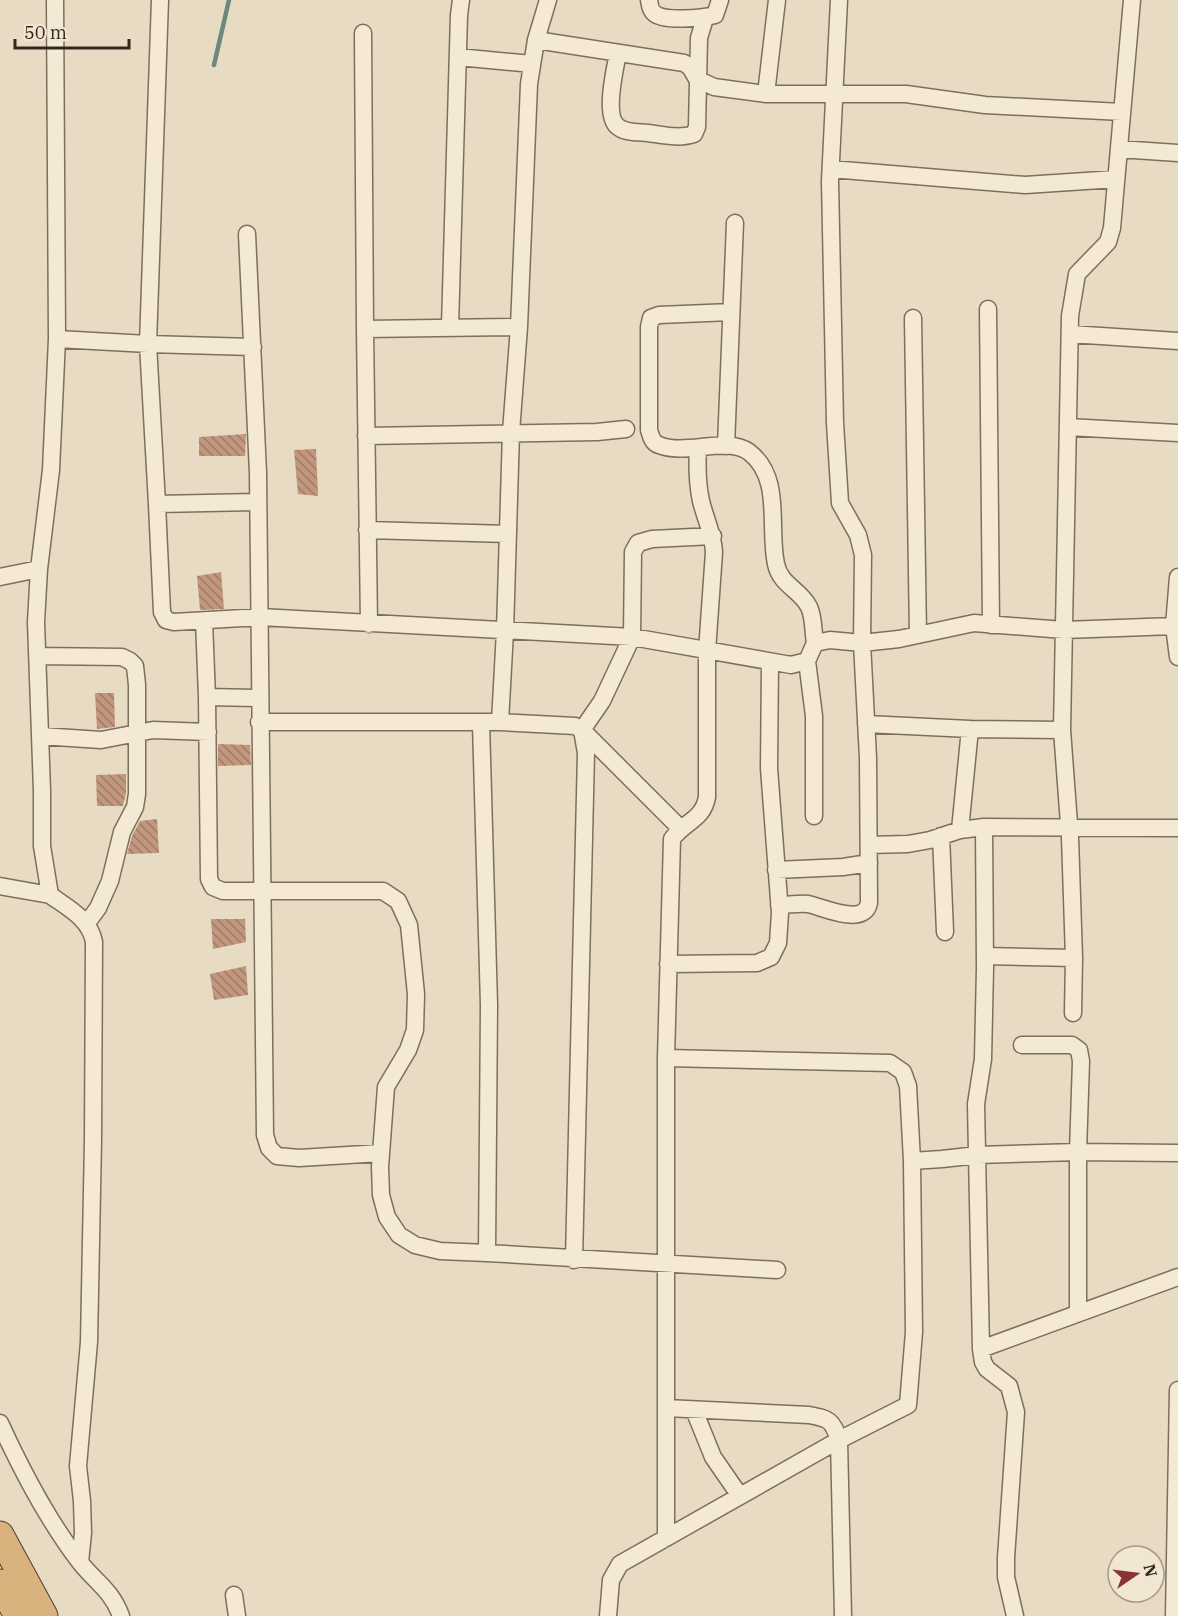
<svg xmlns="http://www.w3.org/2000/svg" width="1178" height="1616" font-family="'IBM Plex Serif',serif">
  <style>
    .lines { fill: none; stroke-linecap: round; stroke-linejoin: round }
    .stream { stroke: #6d8880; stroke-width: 4.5 }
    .building { fill: url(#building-back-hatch) }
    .minor-casing { stroke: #806e5c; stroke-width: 19 }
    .trunk-casing { stroke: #4f3d30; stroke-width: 29 }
    .minor { stroke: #f4e9d5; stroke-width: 16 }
    .trunk { stroke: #dab27e; stroke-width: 27 }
  </style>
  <defs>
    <pattern id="building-back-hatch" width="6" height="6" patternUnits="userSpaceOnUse" patternTransform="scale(1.5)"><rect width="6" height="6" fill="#c2977e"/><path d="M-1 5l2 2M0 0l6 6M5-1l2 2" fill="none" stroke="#9e7b67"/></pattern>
  </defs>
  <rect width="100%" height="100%" fill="#e8dbc3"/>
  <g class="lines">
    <path class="stream" d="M214,65L229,0"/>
  </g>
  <path class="building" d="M246,434L245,456H199V437Z
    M316,449L318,496L298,494L294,450Z
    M221,572L224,609L200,610L197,576Z
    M95,693H114L115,727L97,729Z
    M218,744L250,745L251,765L218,766Z
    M126,774V793L123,806H97L96,775Z
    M157,819L159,853L127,854L132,836L140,821Z
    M211,919H245L246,942L213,949Z
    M246,966L248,995L214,1000L210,974Z"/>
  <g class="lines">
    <g class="minor-casing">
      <path id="minor" d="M55,0L57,339L148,344L157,504L257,502
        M160,0L148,344L253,347
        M649,0C650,5 650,10 654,13C663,22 703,18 715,15L720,0
        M363,33L365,329
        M536,40L684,63L690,67L697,79L714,87L766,94H906L985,105L1122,112
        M618,53C615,69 604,114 617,126C624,133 638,132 648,133C663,135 679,139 694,134L697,127L699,38L705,18
        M458,57L532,64
        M766,94L777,0
        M1119,149L1178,153
        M831,169L1025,185L1116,179
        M247,234L258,473L265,1135L269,1148L277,1156L299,1158L381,1153
        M988,309L991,625
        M731,312L659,315L651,318L649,327V430C651,436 652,443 659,445C685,456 727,436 749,452C783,478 768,527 776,564C780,585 801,590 809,607C814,617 813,632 815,643
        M913,318L918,635
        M450,327L459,15L461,0
        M1070,334L1178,341
        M57,339L51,470L39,569L36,622L42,791V846L50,895C68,908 90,919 94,942L93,1140L89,1342L78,1466L82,1501L83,1533L80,1562
        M1068,427L1178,433
        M366,436L597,432L626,429
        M726,446L735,223
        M157,504L162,612L166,620L174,622L260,617L632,637L791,665L807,661L815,643L830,640L862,643L899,639L974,623L1064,630L1174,626L1178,657
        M367,530L508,534
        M0,577L39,569
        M204,621L207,697L209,879L213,887L223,891H383L398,901L409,925L416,994L415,1030L408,1050L386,1087L380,1167L381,1195L387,1217L399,1235L415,1245L440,1251L487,1253
        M369,624L365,329L519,327
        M1174,626L1178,577
        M38,656L122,657L130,661L135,666L137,685V794L135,807L122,832L110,881L98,908L87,923
        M807,661L814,716V816
        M207,697L260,698
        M259,722H500L575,726L582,730L586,753L574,1260
        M500,722L505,631L511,432L519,327L529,84L536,40L548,0
        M481,723L489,1005L487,1253L777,1270
        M866,724L970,729L1062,730
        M41,736L101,740L153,730L208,732
        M984,827L985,968L983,1059L976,1104L981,1349L983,1362L987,1369L1009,1386L1016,1412L1006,1558V1577L1015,1616
        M680,828L582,730L602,701L632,637L633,552L638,543L652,539L713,536
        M960,830L970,729
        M941,836L945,932
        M869,845L908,844L930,840L960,830L984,827L1178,828
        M776,870L843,867L869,863
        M0,886L50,895
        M779,905C788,905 799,903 808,904C823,907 864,927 869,903L868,758L862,643L863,555L858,535L840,503L835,423L830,181L839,0
        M985,956L1074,958
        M668,964L757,963L771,957L778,943L780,913L769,768L770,662
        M1073,1013L1074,958L1070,837L1062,730L1070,316L1077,274L1108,242L1112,228L1132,0
        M1022,1045H1072L1079,1050L1081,1061L1078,1152V1313
        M912,1161L942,1159L978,1155L1078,1152L1178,1153
        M981,1349L1178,1277
        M666,1408L809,1415C830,1419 832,1420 839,1440L843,1616
        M694,1410L713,1457L740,1496
        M0,1423C22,1471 47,1519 79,1561C95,1582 111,1589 121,1616
        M666,1538V1058L672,839C685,821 703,820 707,797V651L714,552C713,533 705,518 701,501C697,483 697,466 698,448
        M234,1595L237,1616
        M608,1616L611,1580L620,1564L839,1440L908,1405L914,1332L912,1161L908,1086L903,1072L890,1063L666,1058
        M1174,1616L1178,1390"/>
    </g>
    <g class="trunk-casing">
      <path id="trunk" d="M0,1535L44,1616
        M0,1583L18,1616"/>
    </g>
    <use href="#minor" class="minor"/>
    <use href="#trunk" class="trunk"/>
  </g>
  <g transform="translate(1136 1574) rotate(76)"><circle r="28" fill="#f1e6d2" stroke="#a59a8a" stroke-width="1.5"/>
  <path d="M0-4.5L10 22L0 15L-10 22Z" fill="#883338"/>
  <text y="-9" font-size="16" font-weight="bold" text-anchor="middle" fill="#32271f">N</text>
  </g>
  <path d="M15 39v9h114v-9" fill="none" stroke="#32271f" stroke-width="3"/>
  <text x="24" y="39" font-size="18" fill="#32271f" stroke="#f1e6d2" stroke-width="4.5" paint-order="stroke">50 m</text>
</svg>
